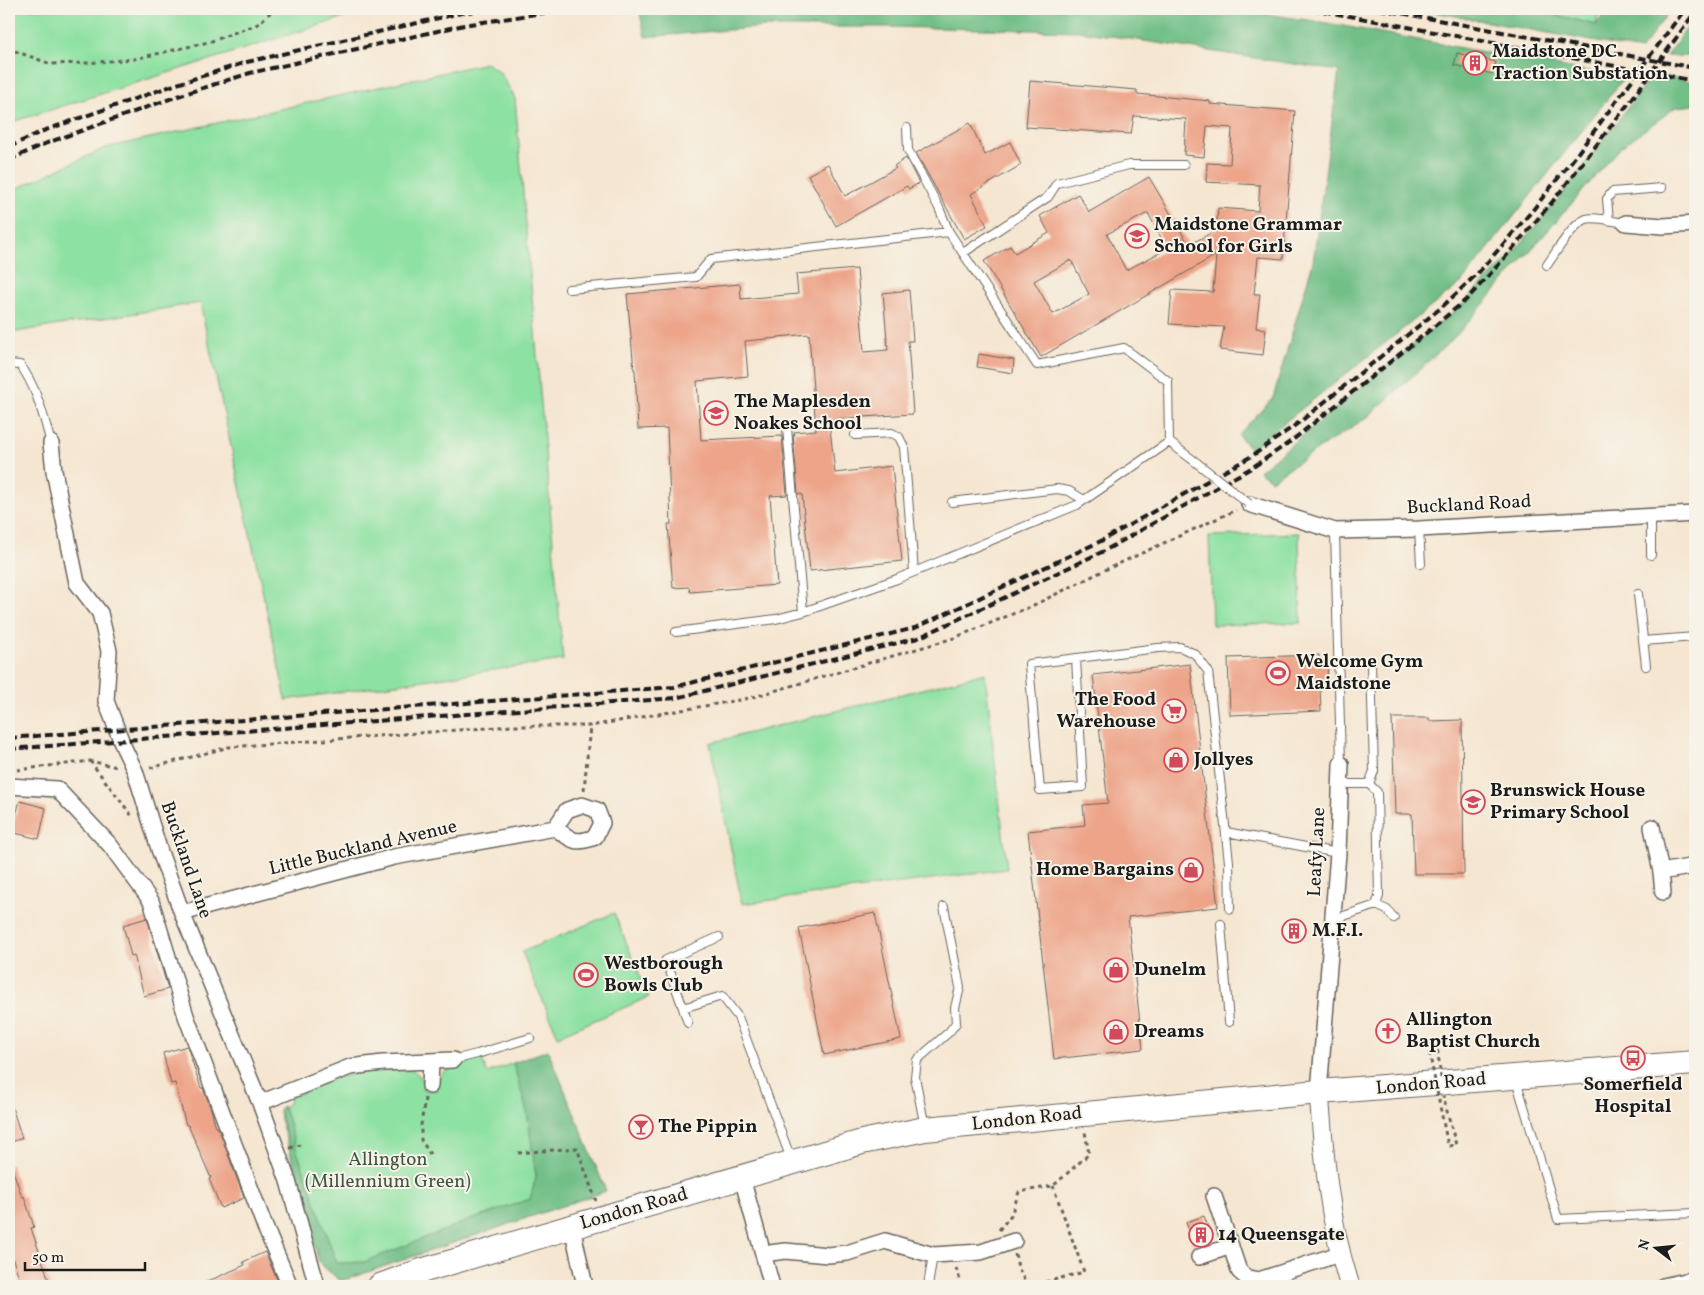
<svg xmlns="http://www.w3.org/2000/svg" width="1704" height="1295" font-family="Vollkorn,serif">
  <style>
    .green { fill: #8de1a2; stroke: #547e5f }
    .forest { fill: #72bf88; stroke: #476e52 }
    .building { fill: #eda489; fill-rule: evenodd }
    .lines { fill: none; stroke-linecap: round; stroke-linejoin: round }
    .service-casing { stroke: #68635b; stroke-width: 10 }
    .minor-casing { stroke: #68635b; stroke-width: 18 }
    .tertiary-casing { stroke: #68635b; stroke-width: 21 }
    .primary-casing { stroke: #68635b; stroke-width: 26 }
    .path { stroke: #68635b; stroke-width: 3; stroke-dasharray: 4 4; stroke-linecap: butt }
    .service { stroke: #fff; stroke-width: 8 }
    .minor { stroke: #fff; stroke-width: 15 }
    .tertiary { stroke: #fff; stroke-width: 19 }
    .primary { stroke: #fff; stroke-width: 24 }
    .rail { stroke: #1c1c1c; stroke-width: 4; stroke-dasharray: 8 4; stroke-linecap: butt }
    .service-bridge-casing { stroke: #68635b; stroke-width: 10; stroke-linecap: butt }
    .path-bridge { stroke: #68635b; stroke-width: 3; stroke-dasharray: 4 4; stroke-linecap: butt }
    .service-bridge { stroke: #fff; stroke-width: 8 }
    .labels { text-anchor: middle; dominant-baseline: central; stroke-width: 4; stroke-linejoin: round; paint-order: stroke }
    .poi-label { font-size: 19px; font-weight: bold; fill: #1c1c1c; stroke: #f7f3e8; text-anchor: start }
    .street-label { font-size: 19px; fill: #1c1c1c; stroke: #f7f3e8 }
    .park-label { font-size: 19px; fill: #3e5744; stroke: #f7f3e8 }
  </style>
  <rect width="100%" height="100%" fill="#f7f3e8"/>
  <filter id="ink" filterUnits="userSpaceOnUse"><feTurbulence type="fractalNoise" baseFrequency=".02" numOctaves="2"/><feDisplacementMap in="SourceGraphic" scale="10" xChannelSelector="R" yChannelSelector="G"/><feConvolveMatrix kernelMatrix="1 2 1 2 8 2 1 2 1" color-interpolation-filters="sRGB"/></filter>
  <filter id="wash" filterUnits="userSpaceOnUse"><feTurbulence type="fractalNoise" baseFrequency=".0096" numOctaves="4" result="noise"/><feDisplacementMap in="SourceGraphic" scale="20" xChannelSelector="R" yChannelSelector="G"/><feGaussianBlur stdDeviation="1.12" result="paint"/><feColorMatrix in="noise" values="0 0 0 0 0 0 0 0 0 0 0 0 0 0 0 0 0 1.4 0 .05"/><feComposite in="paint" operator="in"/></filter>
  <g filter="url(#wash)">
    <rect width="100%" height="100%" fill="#f5e6d1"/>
    <path class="green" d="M9,9H371L9,123Z
      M1532,9H1600L1596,25Z
      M486,63L500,72L515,98L563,660L286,700L200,303L9,333V192L105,148Z
      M1299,533L1301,623L1212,625L1209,536Z
      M985,673L1007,869L742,904L710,743Z
      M614,913L649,997L558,1036L522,952Z
      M548,1050L606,1191L341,1281L322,1266L299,1179L280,1120L279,1110L290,1102L289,1098L337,1078L369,1070H413L422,1078L423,1090H436C437,1079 439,1072 451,1069V1065L462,1064L479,1058L482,1060L487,1073Z"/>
    <path class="forest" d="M639,9H1230L1322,22L1624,78L1461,283L1251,449L1238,435L1273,398L1313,262L1339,71L1079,31L883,27H765L645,37Z
      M1417,9H1532L1596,25L1608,9H1671L1641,50Z
      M1695,17V54L1693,56H1666Z
      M1653,74L1695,82V105L1676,107L1621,147L1455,337L1369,416L1271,480L1259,471L1455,311L1507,260L1564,192Z
      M548,1050L606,1191L341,1281L322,1266L319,1262L279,1110L282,1106L287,1116L297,1151L337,1263L364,1262L470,1220L530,1199L536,1177L527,1112L513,1063Z"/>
    <g id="blocks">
      <path class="building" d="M1457,53L1496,62L1493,74L1454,65Z
        M1030,81L1137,90V94L1210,101V104L1295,111L1283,259L1258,257L1254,294H1260L1256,328L1266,329L1263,355L1220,350L1224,327L1169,324L1172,290L1213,292L1216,255L1041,357L984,261L1010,246L1015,253L1049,233L1040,216L1078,194L1089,212L1149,177L1189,245L1216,230L1218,208L1258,211L1260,185L1206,182L1207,163L1230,164L1232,128L1207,126L1204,157L1184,155L1186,119L1134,116L1131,134L1026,127ZM1148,213L1167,249L1126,270L1107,234ZM1071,260L1089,294L1053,314L1034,281Z
        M970,123L985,155L1010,142L1021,165L971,194L987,226L964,239L916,153Z
        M906,158L919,183L909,189L907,186L836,226L808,175L828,164L845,196L896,168L894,166Z
        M857,269L864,352L888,350L883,293L909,290L913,341H908L913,414L829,419L835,473L892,466L902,561L810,571L802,494H798L793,435H795L794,432L816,430L809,334L778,337V338L745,341L748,376L697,381L701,440L782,436L787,495L770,496L777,585L690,592L689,587L673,588L668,524H671L667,428L638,429L635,370H634L627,294L740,284L741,299L798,294L796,274Z
        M979,354L1014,360L1013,373L977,367Z
        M1319,655V659H1327L1328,687L1320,688L1321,711L1230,715L1228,658Z
        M1190,664L1218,907L1128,917L1143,1049L1054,1059L1028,831L1085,825L1083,805L1108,803L1093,675Z
        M1392,718H1429V721L1462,720L1464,874H1414L1412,814H1395Z
        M20,801L46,808L39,839L11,832Z
        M875,913L901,1039L824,1055L799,928Z
        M147,918L168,989L144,996L134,955L131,956L123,925Z
        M1300,924L1301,937L1288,939L1286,926Z
        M187,1046L201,1088H203L211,1109L216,1128L218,1127L244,1198L221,1208L209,1179L211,1178L188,1125H186L175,1083L171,1084L163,1053Z
        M11,1104L22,1138L9,1143V1105Z
        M9,1165H11L22,1197L24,1196L34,1227L31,1228L51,1286H22L9,1248Z
        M1204,1216L1212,1238L1193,1244L1186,1222Z
        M265,1252L278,1282L267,1286H197L245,1265L243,1262Z"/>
    </g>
  </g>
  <g filter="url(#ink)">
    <use href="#blocks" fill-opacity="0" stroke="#68635b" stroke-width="1"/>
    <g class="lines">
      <g class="service-casing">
        <path id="service" d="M907,128L908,150L939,208L949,232
          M1609,221L1607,199L1612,192L1662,188
          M963,253L1048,197L1057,183L1129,165H1184
          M1547,265C1555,254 1573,223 1586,219C1597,216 1614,222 1626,223
          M569,289L696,277L711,259L949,232L1037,365L1124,348L1168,381L1169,442
          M9,364L20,365C36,385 44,418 51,443
          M787,428L803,612
          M855,435L892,433L899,437L904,447L914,572
          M952,502L1057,489L1069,491L1084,500
          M1689,514L1695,531
          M1419,529L1421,564
          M1335,531L1341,764
          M1651,555V516
          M1638,594L1646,666
          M676,632L776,619L803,612L897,579L1077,505L1169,442L1197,463
          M1643,641L1695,637
          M1076,658L1083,787L1040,790L1029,664L1158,648L1180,647L1195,654L1208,671L1229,862L1230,909
          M1340,784H1369L1377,792L1379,896L1376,905
          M1369,784L1374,771L1371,663
          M1226,832L1338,853
          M1332,920L1376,905L1387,910L1394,918
          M1221,924L1229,1022
          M719,937L666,960L683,1008L722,996L738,1017L791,1159
          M683,1008L688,1023
          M453,1060L477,1054L530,1038
          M1516,1080L1558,1219L1695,1213
          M925,1127L915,1077L917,1060L949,1032L956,1023L955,1008L960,987L944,907
          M928,1286L933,1255"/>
      </g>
      <g class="minor-casing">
        <path id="minor" d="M1626,223L1663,226L1695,224
          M51,443L54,471L77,583L100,613L109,651L106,701L124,748L135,771L160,852L182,913L260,1103L288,1181L317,1286
          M1249,504L1335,531L1419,529L1695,514
          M9,786L57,789L110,845L151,901L186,1016L265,1227L290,1286
          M582,805L597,810L602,823L595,837C574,845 572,840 555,828L567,810Z
          M1652,827L1661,872L1663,892
          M1661,872L1695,866
          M182,913L394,857L555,828
          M430,1086L431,1062
          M1319,1092L1338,853L1341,764
          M260,1103L350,1067L383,1063L453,1060
          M742,1178L772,1286
          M1214,1196L1239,1271L1247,1278L1259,1280L1339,1254
          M572,1227L585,1286
          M763,1254L785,1251L828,1255L847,1253L885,1241L933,1255L981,1252L1014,1241
          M1199,1257L1231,1246
          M1663,1286L1695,1279"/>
      </g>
      <g class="tertiary-casing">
        <path id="tertiary" d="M1319,1092C1324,1159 1329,1222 1350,1286"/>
      </g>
      <g class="primary-casing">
        <path id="primary" d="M380,1286L421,1271L862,1142L925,1129L1319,1092L1695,1063"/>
      </g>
      <path class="path" d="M9,46L12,50L51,64L86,63L134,59L209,42L258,24L274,9
        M90,761L132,816
        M150,768L229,747L512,726H590L750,698L954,638L1032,606L1105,570L1236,510
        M17,770L90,761L117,767
        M584,790L590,726
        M425,1098L421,1125V1140L430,1154
        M290,1148L300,1145
        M518,1153L577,1148L596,1201
        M999,1230L1011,1215L1019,1192L1053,1186L1089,1154L1085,1132
        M1015,1254L1018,1267L1027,1286
        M956,1268L962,1286
        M1030,1286L1084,1272L1053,1186"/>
      <use href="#service" class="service"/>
      <use href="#minor" class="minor"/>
      <use href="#tertiary" class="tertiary"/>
      <use href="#primary" class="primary"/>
      <path class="rail" d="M1312,9L1695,81
        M1379,9L1695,68
        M9,147L43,131L177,84L247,62L461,13L488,9
        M9,160L47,143L181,95L250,73L464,25L568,9
        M9,738L674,687L915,628L1099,542L1252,456L1301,421L1442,307L1479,272L1532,211L1574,158L1685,9
        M9,749L676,698L918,638L1104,551L1253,467L1290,442L1425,334L1467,299L1501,262L1553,201L1632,99L1695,12"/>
      <g class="service-bridge-casing">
        <path id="service-bridge" d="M1197,463L1249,504"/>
      </g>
      <path class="path-bridge" d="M1441,1078L1437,1046H1428L1448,1146L1456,1145L1443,1096"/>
      <use href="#service-bridge" class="service-bridge"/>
    </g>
  </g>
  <defs>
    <g id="building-ring" transform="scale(1.25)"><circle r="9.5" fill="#f7f3e8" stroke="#d1495b" stroke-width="1.5"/><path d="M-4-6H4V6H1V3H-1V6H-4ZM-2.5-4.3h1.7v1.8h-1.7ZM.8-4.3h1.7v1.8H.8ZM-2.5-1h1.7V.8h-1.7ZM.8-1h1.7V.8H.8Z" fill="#d1495b"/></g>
    <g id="school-ring" transform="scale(1.25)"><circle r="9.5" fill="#f7f3e8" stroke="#d1495b" stroke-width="1.5"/><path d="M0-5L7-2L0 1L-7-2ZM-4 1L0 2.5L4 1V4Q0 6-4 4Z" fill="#d1495b"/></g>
    <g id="stadium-ring" transform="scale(1.25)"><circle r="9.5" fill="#f7f3e8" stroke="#d1495b" stroke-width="1.5"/><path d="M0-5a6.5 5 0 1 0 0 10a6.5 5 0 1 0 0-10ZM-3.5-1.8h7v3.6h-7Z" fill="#d1495b"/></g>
    <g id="supermarket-ring" transform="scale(1.25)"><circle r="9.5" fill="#f7f3e8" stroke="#d1495b" stroke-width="1.5"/><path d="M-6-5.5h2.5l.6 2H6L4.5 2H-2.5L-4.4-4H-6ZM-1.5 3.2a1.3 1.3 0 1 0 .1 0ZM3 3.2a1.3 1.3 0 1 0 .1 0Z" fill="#d1495b"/></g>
    <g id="shop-ring" transform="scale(1.25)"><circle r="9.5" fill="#f7f3e8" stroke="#d1495b" stroke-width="1.5"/><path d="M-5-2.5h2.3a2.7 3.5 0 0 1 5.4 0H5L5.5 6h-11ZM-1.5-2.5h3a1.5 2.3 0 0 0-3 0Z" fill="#d1495b"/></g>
    <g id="church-ring" transform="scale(1.25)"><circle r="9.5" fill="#f7f3e8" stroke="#d1495b" stroke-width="1.5"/><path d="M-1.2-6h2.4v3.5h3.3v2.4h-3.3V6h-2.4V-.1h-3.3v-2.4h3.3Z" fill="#d1495b"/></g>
    <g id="bus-ring" transform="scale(1.25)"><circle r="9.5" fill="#f7f3e8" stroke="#d1495b" stroke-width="1.5"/><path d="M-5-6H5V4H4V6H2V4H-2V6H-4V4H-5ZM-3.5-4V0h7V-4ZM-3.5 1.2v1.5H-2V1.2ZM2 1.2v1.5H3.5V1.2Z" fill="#d1495b"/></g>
    <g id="bar-ring" transform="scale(1.25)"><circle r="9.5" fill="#f7f3e8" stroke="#d1495b" stroke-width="1.5"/><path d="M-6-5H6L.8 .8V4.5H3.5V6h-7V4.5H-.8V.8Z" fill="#d1495b"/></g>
  </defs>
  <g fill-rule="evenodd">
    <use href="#building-ring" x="1475" y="63"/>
    <use href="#school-ring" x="1137" y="236"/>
    <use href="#school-ring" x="716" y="413"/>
    <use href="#stadium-ring" x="1278" y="673"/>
    <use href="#supermarket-ring" x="1174" y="711"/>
    <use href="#shop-ring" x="1176" y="760"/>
    <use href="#school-ring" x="1473" y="802"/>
    <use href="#shop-ring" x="1191" y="870"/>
    <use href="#building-ring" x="1294" y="931"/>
    <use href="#shop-ring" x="1116" y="970"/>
    <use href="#stadium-ring" x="586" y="975"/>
    <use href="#church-ring" x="1388" y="1031"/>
    <use href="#shop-ring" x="1116" y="1032"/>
    <use href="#bus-ring" x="1633" y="1058"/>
    <use href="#bar-ring" x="641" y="1127"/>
    <use href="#building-ring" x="1201" y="1235"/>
  </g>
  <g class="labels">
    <g class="poi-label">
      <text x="1492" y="52">Maidstone DC<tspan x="1492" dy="22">Traction Substation</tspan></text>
      <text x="1154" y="225">Maidstone Grammar<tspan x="1154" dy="22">School for Girls</tspan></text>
      <text x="734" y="402">The Maplesden<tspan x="734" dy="22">Noakes School</tspan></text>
      <text x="1296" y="662">Welcome Gym<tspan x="1296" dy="22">Maidstone</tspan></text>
      <text x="1156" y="700" text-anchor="end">The Food<tspan x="1156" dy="22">Warehouse</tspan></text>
      <text x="1194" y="760">Jollyes</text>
      <text x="1490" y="791">Brunswick House<tspan x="1490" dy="22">Primary School</tspan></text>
      <text x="1174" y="870" text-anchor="end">Home Bargains</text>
      <text x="1312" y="931">M.F.I.</text>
      <text x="604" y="964">Westborough<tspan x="604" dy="22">Bowls Club</tspan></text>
      <text x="1134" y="970">Dunelm</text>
      <text x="1406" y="1020">Allington<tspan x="1406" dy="22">Baptist Church</tspan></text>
      <text x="1134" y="1032">Dreams</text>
      <text x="1633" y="1085" text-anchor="middle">Somerfield<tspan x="1633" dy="22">Hospital</tspan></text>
      <text x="658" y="1127">The Pippin</text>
      <text x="1218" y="1235">14 Queensgate</text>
    </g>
    <g class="street-label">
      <text transform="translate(1469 505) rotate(-3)">Buckland Road</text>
      <text transform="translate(363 848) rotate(-13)">Little Buckland Avenue</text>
      <text transform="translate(1317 852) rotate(-87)">Leafy Lane</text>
      <text transform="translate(186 860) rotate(71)">Buckland Lane</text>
      <text transform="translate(1431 1084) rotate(-5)">London Road</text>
      <text transform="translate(1027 1119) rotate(-6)">London Road</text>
      <text transform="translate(634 1209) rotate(-16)">London Road</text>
    </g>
    <g class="park-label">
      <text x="388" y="1160">Allington<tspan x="388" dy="22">(Millennium Green)</tspan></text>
    </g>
  </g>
  <rect width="1704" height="1295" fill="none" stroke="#f7f3e8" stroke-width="30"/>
  <g transform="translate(1656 1248) rotate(286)" stroke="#f7f3e8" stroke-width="4" paint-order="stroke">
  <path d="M0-4L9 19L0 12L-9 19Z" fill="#1c1c1c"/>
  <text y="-8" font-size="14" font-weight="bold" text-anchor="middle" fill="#1c1c1c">N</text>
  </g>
  <path d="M25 1262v8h120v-8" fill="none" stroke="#1c1c1c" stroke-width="2.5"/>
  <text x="32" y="1262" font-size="15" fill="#1c1c1c" stroke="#f7f3e8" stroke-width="4" paint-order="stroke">50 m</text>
</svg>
